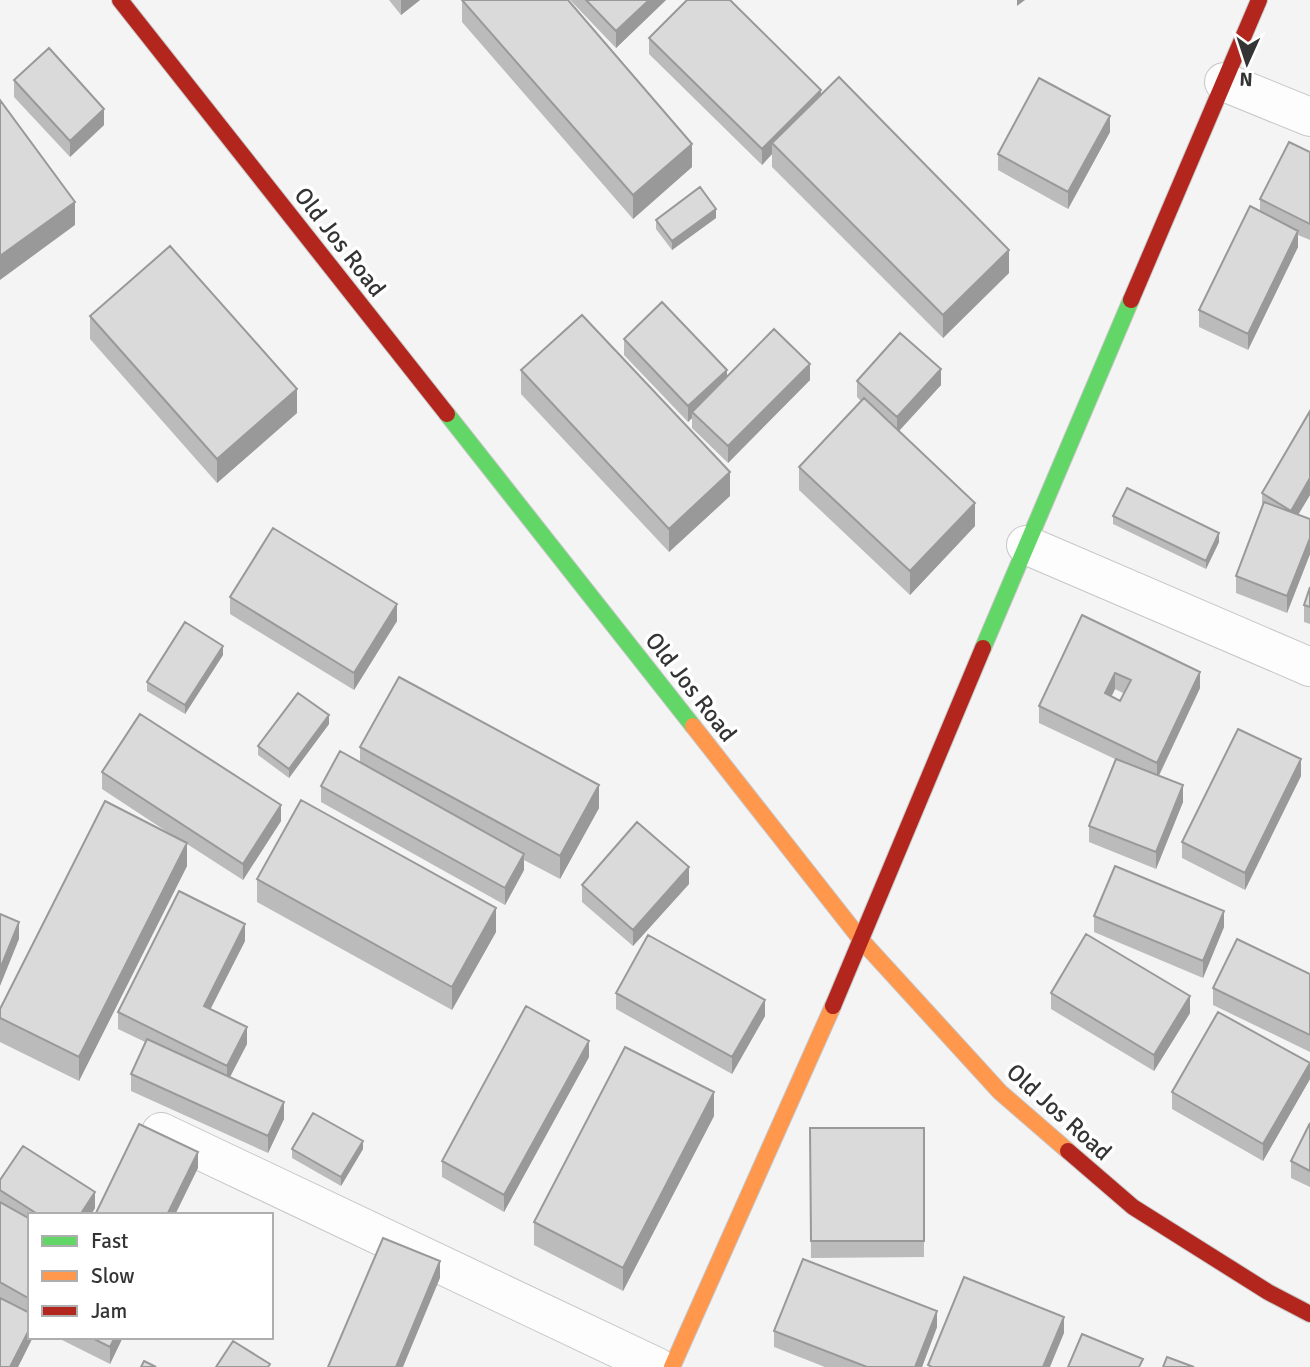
<svg xmlns="http://www.w3.org/2000/svg" width="1310" height="1367" font-family="Signika,sans-serif">
  <style>
    .lines { fill: none; stroke-linecap: round; stroke-linejoin: round }
    .street-casing { stroke: #c7c7c8; stroke-width: 40 }
    .fast-casing { stroke: #c7c7c8; stroke-width: 18 }
    .slow-casing { stroke: #c7c7c8; stroke-width: 18 }
    .jam-casing { stroke: #c7c7c8; stroke-width: 18 }
    .street { stroke: #fdfdfe; stroke-width: 38 }
    .fast { stroke: #63d668; stroke-width: 16 }
    .slow { stroke: #ff974d; stroke-width: 16 }
    .jam { stroke: #b3261e; stroke-width: 16 }
    .wall { fill: #bbbbbc; fill-rule: evenodd }
    .shaded-wall { fill: #999 }
    .building { fill: #dadadb; stroke: #999; stroke-width: 2; fill-rule: evenodd }
    .labels { text-anchor: middle; dominant-baseline: central; stroke-width: 7; stroke-linejoin: round; paint-order: stroke }
    .street-label { font-size: 24px; fill: #343435; stroke: #fff }
  </style>
  <rect width="100%" height="100%" fill="#f4f4f5"/>
  <g class="lines">
    <g class="street-casing">
      <path id="street" d="M1224,82L1310,117
        M1026,545L1310,667
        M161,1132L657,1367"/>
    </g>
    <g class="fast-casing">
      <path id="fast" d="M447,414L693,726
        M983,648L1131,300"/>
    </g>
    <g class="slow-casing">
      <path id="slow" d="M693,726L862,941L1000,1092L1068,1151
        M672,1367L833,1006"/>
    </g>
    <g class="jam-casing">
      <path id="jam" d="M120,0L447,414
        M1131,300L1259,0
        M833,1006L983,648
        M1068,1151L1133,1207L1268,1292L1310,1314"/>
    </g>
    <use href="#street" class="street"/>
    <use href="#fast" class="fast"/>
    <use href="#slow" class="slow"/>
    <use href="#jam" class="jam"/>
  </g>
  <path class="wall" d="M389,0H420L401,15Z
    M462,0H568L692,167L633,219L462,22Z
    M570,0H666L616,48Z
    M649,38L821,96L1009,273L943,338L772,167V154L762,165L649,54Z
    M14,80L104,125L70,157L14,97Z
    M1110,132L1068,209L998,170V154Z
    M1310,152V240L1298,235V247L1248,350L1199,327V310L1260,211V199Z
    M716,218L672,250L656,229V220Z
    M90,316L297,413L217,483L90,339Z
    M624,339L727,377L810,380L728,463L692,428V418L688,422L624,355Z
    M521,370L730,496L669,552L521,394Z
    M857,381L941,385L899,431L975,526L910,595L799,490V467L861,401L857,397Z
    M1262,493L1310,495L1298,514L1310,519V554L1287,613L1236,593V576L1262,508Z
    M1113,516L1219,542L1206,569L1113,524Z
    M1310,587V624L1304,622V605Z
    M230,597L397,621L354,690L230,614Z
    M1082,615L1200,688L1159,776L1183,802L1156,869L1089,842V826L1115,759L1039,723V706ZM1115,689L1123,693L1120,701L1111,697Z
    M223,655L185,714L147,691V682Z
    M329,724L289,778L258,755V746Z
    M360,747L599,808L560,879L524,860V870L505,905L321,802V786L360,762Z
    M102,772L281,821L243,880L187,844V866L79,1081L0,1042V1009L178,839L102,789Z
    M1301,776L1245,890L1182,858V842Z
    M257,879L496,932L452,1010L257,902Z
    M689,884L633,946L582,902V885Z
    M1094,916L1224,927L1203,978L1094,932Z
    M245,941L210,1009L247,1044L229,1077L284,1119L268,1153L131,1091V1074L145,1042L118,1029V1012Z
    M1310,974V1052L1213,1005V988Z
    M616,993L765,1016L732,1074L616,1009Z
    M1051,993L1190,1013L1154,1071L1051,1009Z
    M589,1057L504,1212L442,1177V1161Z
    M1310,1079L1263,1161L1172,1109V1092Z
    M714,1116L623,1291L534,1245V1222Z
    M1310,1123V1187L1291,1178V1161Z
    M810,1128H924V1257L811,1258Z
    M292,1149H363L341,1186L292,1158Z
    M0,1180L95,1208L91,1215H30V1337H33L18,1367H0Z
    M937,1327L922,1367H825L774,1347V1331Z
    M56,1337H123L110,1364Z"/>
  <path class="shaded-wall" d="M401,0H420L401,15Z
    M649,0H666L616,48V31Z
    M1017,0H1025L1017,6Z
    M821,90V106L772,143V154L762,165V149Z
    M104,109V125L70,157V141Z
    M1110,116V132L1068,209V192Z
    M692,144V167L633,219V195Z
    M75,202V225L0,280V256Z
    M716,209V218L672,250V241Z
    M1298,231V247L1248,350V334Z
    M1009,250V273L943,338V315Z
    M810,364V380L728,463V446Z
    M941,369V385L897,433V417Z
    M727,370V386L692,412V418L688,422V406Z
    M297,389V413L217,483V459Z
    M730,472V496L669,552V529Z
    M1310,478V495L1291,527V511Z
    M975,503V526L910,595V571Z
    M1219,533V542L1206,569V561Z
    M1310,538V554L1287,613V596Z
    M397,604V621L354,690V673Z
    M223,646V655L185,714V705Z
    M1200,672V688L1157,779V763Z
    M1115,673V689L1105,710V693Z
    M329,715V724L289,778V769Z
    M1301,759V776L1245,890V873Z
    M599,785V808L560,879V856Z
    M1183,785V802L1156,869V852Z
    M281,805V821L243,880V864Z
    M187,843V866L79,1081V1057Z
    M524,854V870L505,905V888Z
    M689,867V884L633,946V930Z
    M496,908V932L452,1010V987Z
    M1224,911V927L1203,978V961Z
    M19,922V939L0,986V969Z
    M245,924V941L204,1022V1006Z
    M1190,996V1013L1154,1071V1055Z
    M765,1000V1016L732,1074V1057Z
    M247,1027V1044L227,1083V1066Z
    M589,1041V1057L504,1212V1195Z
    M1310,1063V1079L1263,1161V1144Z
    M714,1092V1116L623,1291V1268Z
    M284,1102V1119L268,1153V1136Z
    M363,1141V1149L341,1186V1177Z
    M198,1152V1168L175,1215H167Z
    M95,1192V1208L91,1215H80Z
    M440,1261V1278L403,1367H396Z
    M937,1311V1327L922,1367H915Z
    M1064,1317V1333L1050,1367H1043Z
    M30,1328V1337H33L18,1367H10Z
    M115,1337H123L110,1364V1347Z"/>
  <path class="building" d="M462,0H568L692,144L633,195Z
    M586,0H649L616,31Z
    M687,0H730L821,90L762,149L649,38Z
    M49,48L104,109L70,141L14,80Z
    M839,77L1009,250L943,315L772,143Z
    M1039,78L1110,116L1068,192L998,154Z
    M0,100L75,202L0,256Z
    M1289,142L1310,152V224L1260,199Z
    M700,187L716,209L672,241L656,220Z
    M1250,206L1298,231L1248,334L1199,310Z
    M170,246L297,389L217,459L90,316Z
    M662,302L727,370L688,406L624,339Z
    M582,315L730,472L669,529L521,370Z
    M774,329L810,364L728,446L692,412Z
    M900,333L941,369L897,417L857,381Z
    M864,398L975,503L910,571L799,467Z
    M1310,411V478L1291,511L1262,493Z
    M1127,488L1219,533L1206,561L1113,516Z
    M1264,502L1310,519V538L1287,596L1236,576Z
    M273,528L397,604L354,673L230,597Z
    M1310,587V607L1304,605Z
    M1082,615L1200,672L1157,763L1039,706ZM1115,673L1131,680L1120,701L1105,693Z
    M185,622L223,646L185,705L147,682Z
    M399,677L599,785L560,856L360,747Z
    M298,693L329,715L289,769L258,746Z
    M140,714L281,805L243,864L102,772Z
    M1238,729L1301,759L1245,873L1182,842Z
    M340,751L524,854L505,888L321,786Z
    M1116,759L1183,785L1156,852L1089,826Z
    M301,800L496,908L452,987L257,879Z
    M105,801L187,843L79,1057L0,1018V1009Z
    M637,822L689,867L633,930L582,885Z
    M1115,866L1224,911L1203,961L1094,916Z
    M179,891L245,924L204,1006L247,1027L227,1066L118,1012Z
    M0,914L19,922L0,969Z
    M1086,934L1190,996L1154,1055L1051,993Z
    M648,935L765,1000L732,1057L616,993Z
    M1237,939L1310,974V1035L1213,988Z
    M526,1006L589,1041L504,1195L442,1161Z
    M1218,1012L1310,1063L1263,1144L1172,1092Z
    M147,1039L284,1102L268,1136L131,1074Z
    M625,1047L714,1092L623,1268L534,1222Z
    M313,1113L363,1141L341,1177L292,1149Z
    M1310,1123V1171L1291,1161Z
    M139,1124L198,1152L167,1215H95Z
    M810,1128H924V1241H811Z
    M23,1146L95,1192L80,1215H39L0,1190V1180Z
    M0,1202L30,1219V1299L0,1282Z
    M383,1238L440,1261L396,1367H328Z
    M803,1259L937,1311L915,1367H867L774,1331Z
    M964,1277L1064,1317L1043,1367H932L928,1365Z
    M0,1298L30,1313V1328L10,1367H0Z
    M1082,1334L1143,1359L1139,1367H1068Z
    M90,1337H115L110,1347Z
    M233,1341L270,1364L268,1367H216Z
    M1167,1357L1194,1367H1163Z
    M144,1361L156,1367H141Z"/>
  <g class="labels">
    <g class="street-label">
      <text transform="translate(340 242) rotate(52)">Old Jos Road</text>
      <text transform="translate(691 687) rotate(52)">Old Jos Road</text>
      <text transform="translate(1059 1112) rotate(42)">Old Jos Road</text>
    </g>
  </g>
  <rect x="28" y="1213" width="245" height="126" fill="#ffffff" stroke="#aeaeae" stroke-width="2"/>
  <rect x="42" y="1236" width="35" height="10" fill="#63d668" stroke="#aeaeae" stroke-width="2"/>
  <text x="91" y="1248" font-size="21" fill="#343435">Fast</text>
  <rect x="42" y="1271" width="35" height="10" fill="#ff974d" stroke="#aeaeae" stroke-width="2"/>
  <text x="91" y="1283" font-size="21" fill="#343435">Slow</text>
  <rect x="42" y="1306" width="35" height="10" fill="#b3261e" stroke="#aeaeae" stroke-width="2"/>
  <text x="91" y="1318" font-size="21" fill="#343435">Jam</text>
  <g transform="translate(1247 63) rotate(183)" stroke="#ffffff" stroke-width="5" paint-order="stroke">
  <path d="M0-5L12 26L0 18L-12 26Z" fill="#343435"/>
  <text y="-10" font-size="19" font-weight="bold" text-anchor="middle" fill="#343435">N</text>
  </g>
</svg>
